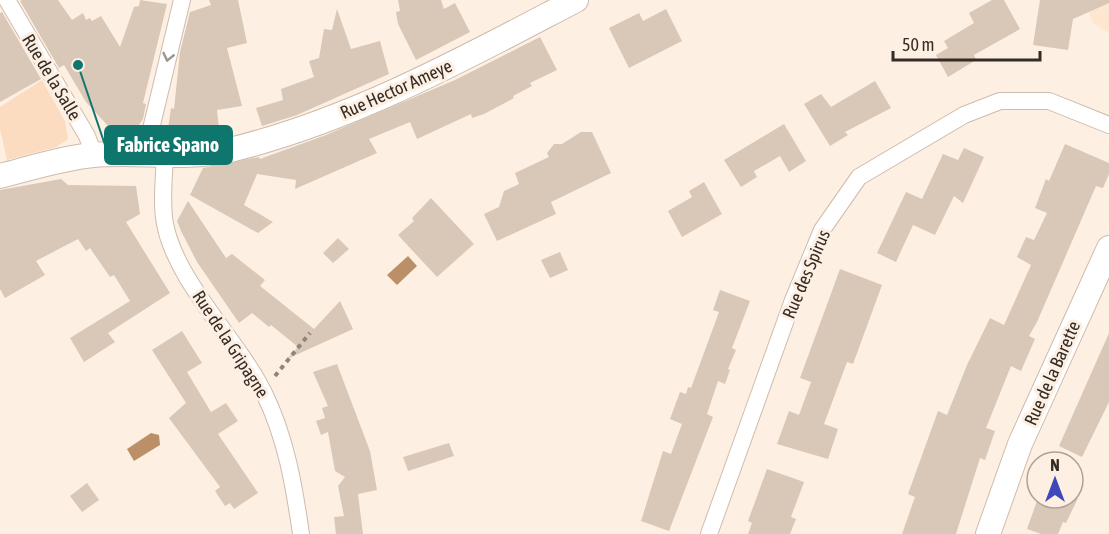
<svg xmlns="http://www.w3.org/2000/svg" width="1109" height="534" font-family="'Asap Condensed',sans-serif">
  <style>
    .built { fill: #fee6d1 }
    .green { fill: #fbdcc0 }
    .water { fill: #bb9068 }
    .building { fill: #d9c8b8 }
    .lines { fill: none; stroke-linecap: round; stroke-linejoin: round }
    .street-casing { stroke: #cdbcad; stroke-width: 18 }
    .secondary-casing { stroke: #cdbcad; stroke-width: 26 }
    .path { stroke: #8f857c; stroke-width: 4; stroke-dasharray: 4.5 4.5; stroke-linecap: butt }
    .street { stroke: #fff; stroke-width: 16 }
    .secondary { stroke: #fff; stroke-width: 24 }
    .oneway { stroke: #9a9693 }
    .labels { text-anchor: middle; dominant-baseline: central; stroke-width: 6; stroke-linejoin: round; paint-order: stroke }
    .street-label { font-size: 18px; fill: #342d27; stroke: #fdefe2 }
    .leader { fill: none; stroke: #0f766e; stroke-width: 2 }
    .callout-dot { fill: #0f766e; stroke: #fdefe2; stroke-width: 2 }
    .callout { fill: #0f766e; stroke: #0f766e; stroke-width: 2 }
    .callout-label { font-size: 20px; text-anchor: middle; font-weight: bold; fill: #fff }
  </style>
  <rect width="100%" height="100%" fill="#fdefe2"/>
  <path class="built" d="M1084,0H1109V33L1093,23Z"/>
  <path class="green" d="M42,80L65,121L68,139L56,147L7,160L0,129V107Z"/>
  <path class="water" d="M408,256L417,266L397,285L387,275Z
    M151,433L159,435L160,445L134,461L127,449Z"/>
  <path class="building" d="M22,0H58L72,20L83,13L86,20L90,18L92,21L101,16L120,47L134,7L139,6L140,0L167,4L143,103L146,104L143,119L137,128L113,131L109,127L86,102L64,65L59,68L20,1Z
    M209,0H238L247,43L227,48L242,106L217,110L219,129L208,130L207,139L167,136L171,108L174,109L180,52L190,12L211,5Z
    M398,0H441L444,9L455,3L470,32L416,60L398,24L396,12L400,11Z
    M992,0H1004L1020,29L974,55L976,60L948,77L936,55L948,48L944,41L974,23L969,13Z
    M1040,0H1109V3L1073,19L1068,50L1033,45Z
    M337,9L351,49L380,41L389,74L297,115L262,126L256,108L283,100L281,89L314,77L309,61L319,58L324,29L332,30Z
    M666,9L682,41L629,68L609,28L639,13L643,21Z
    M2,12L41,79L0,102V13Z
    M540,37L557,70L530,83L532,86L513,96L514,98L484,114L472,118L471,114L417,139L410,122L369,139L377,153L295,189L296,180L257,174L244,205L273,222L258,233L190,195L203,168L259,157L260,159L326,135L455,80Z
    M875,81L891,108L845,132L848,135L830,146L804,104L821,94L831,107Z
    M784,124L806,161L789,172L780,156L754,171L757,177L741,187L724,160Z
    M581,132H592L611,173L551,202L556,214L497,241L484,214L499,207L504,191L519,184L515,173L549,157L547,153L554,144H562Z
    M1065,144L1109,163V174L1103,188L1096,186L1037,322L1029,336L1035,339L1021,371L1011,366L986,428L995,431L985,460L980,458L956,534H902L915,497L908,494L938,411L947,415L967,365L990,318L1004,325L1031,265L1017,257L1026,237L1034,240L1047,213L1035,208L1046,179L1049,181Z
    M964,148L984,157L963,203L954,196L935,235L913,225L896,262L877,253L906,192L922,199L943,154L958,160Z
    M61,179L68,185L136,186L140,214L126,222L170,293L108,333L115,342L84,362L70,338L130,301L114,275L110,277L90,248L86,251L78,239L36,261L45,275L5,298L0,289V190Z
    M704,182L722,214L682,237L668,211L692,197L689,191Z
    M431,198L474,244L437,277L398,235L414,221L412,218Z
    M188,201L226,258L232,254L265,280L260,286L314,329L340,301L353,329L287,359L298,347L271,325L269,327L252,313L239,323L197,262L181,231L177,221Z
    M338,238L349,249L333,263L323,253Z
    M560,252L568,270L550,278L541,260Z
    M840,269L882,285L853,364L847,362L824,424L838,429L828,459L777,444L789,411L799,415L811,382L800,378Z
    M720,290L750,301L732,348L736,350L728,369L730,370L725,384L718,381L707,414L713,417L669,531L641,521L663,451L671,454L682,424L670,419L680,392L686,394L688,387L691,388L719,312L713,310Z
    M182,331L202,363L187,372L211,412L226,403L238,421L218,434L258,493L234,509L230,503L225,506L215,491L220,487L169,418L186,403L152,350Z
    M1109,333V402L1082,457L1059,446Z
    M337,364L370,451L377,490L358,494L363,534H336L334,517L344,516L338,486L345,477L335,471L328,432L321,435L316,421L325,418L322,408L328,406L313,372Z
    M449,443L454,456L408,471L403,457Z
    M767,469L804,482L791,517L796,519L790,534H748L752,523L748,521Z
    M87,483L99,500L82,512L70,496Z
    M1038,498H1078L1066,523L1063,522L1058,534H1041L1027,529Z"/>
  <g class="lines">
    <g class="street-casing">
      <path id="street" d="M7,0L87,136L94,155
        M145,154L182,0
        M165,156C164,178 161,203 165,224C176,282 238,340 264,393C286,438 294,485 301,534
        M709,534L793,300L822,230L859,177L964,115L1000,101H1049L1109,125"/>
    </g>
    <g class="secondary-casing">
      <path id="secondary" d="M0,176C31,168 62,158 93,155C139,151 184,160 230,150C353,120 465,58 576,0
        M988,534L1020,444L1109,248"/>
    </g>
    <path class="path" d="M275,376L310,333"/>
    <use href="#street" class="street"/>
    <use href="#secondary" class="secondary"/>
  </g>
  <defs><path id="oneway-chevron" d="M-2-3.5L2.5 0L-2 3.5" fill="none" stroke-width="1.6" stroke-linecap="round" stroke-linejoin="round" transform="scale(1.5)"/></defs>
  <use class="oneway" href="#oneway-chevron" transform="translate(168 57) rotate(103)"/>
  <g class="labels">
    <g class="street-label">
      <text transform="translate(52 77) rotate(59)">Rue de la Salle</text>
      <text transform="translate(396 89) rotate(-24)">Rue Hector Ameye</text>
      <text transform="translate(806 274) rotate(-67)">Rue des Spirus</text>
      <text transform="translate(231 344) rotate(57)">Rue de la Gripagne</text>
      <text transform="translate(1052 373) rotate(-66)">Rue de la Barette</text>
    </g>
  </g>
  <path class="leader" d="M78 65L105 145"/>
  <circle class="callout-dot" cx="78" cy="65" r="6"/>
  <rect class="callout" x="105" y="126" width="127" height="38" rx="6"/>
  <g class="callout-label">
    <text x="168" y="152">Fabrice Spano</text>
  </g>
  <g transform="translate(1055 480)"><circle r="28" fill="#fdefe2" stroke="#ada197" stroke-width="1.5"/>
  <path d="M0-4.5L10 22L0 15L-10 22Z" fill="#3f47bb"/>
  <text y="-9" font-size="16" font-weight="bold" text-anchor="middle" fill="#342d27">N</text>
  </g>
  <path d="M893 51v9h147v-9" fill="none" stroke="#342d27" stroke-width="3"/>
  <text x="902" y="51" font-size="18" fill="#342d27" stroke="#fdefe2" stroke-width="4.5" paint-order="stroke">50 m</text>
</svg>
